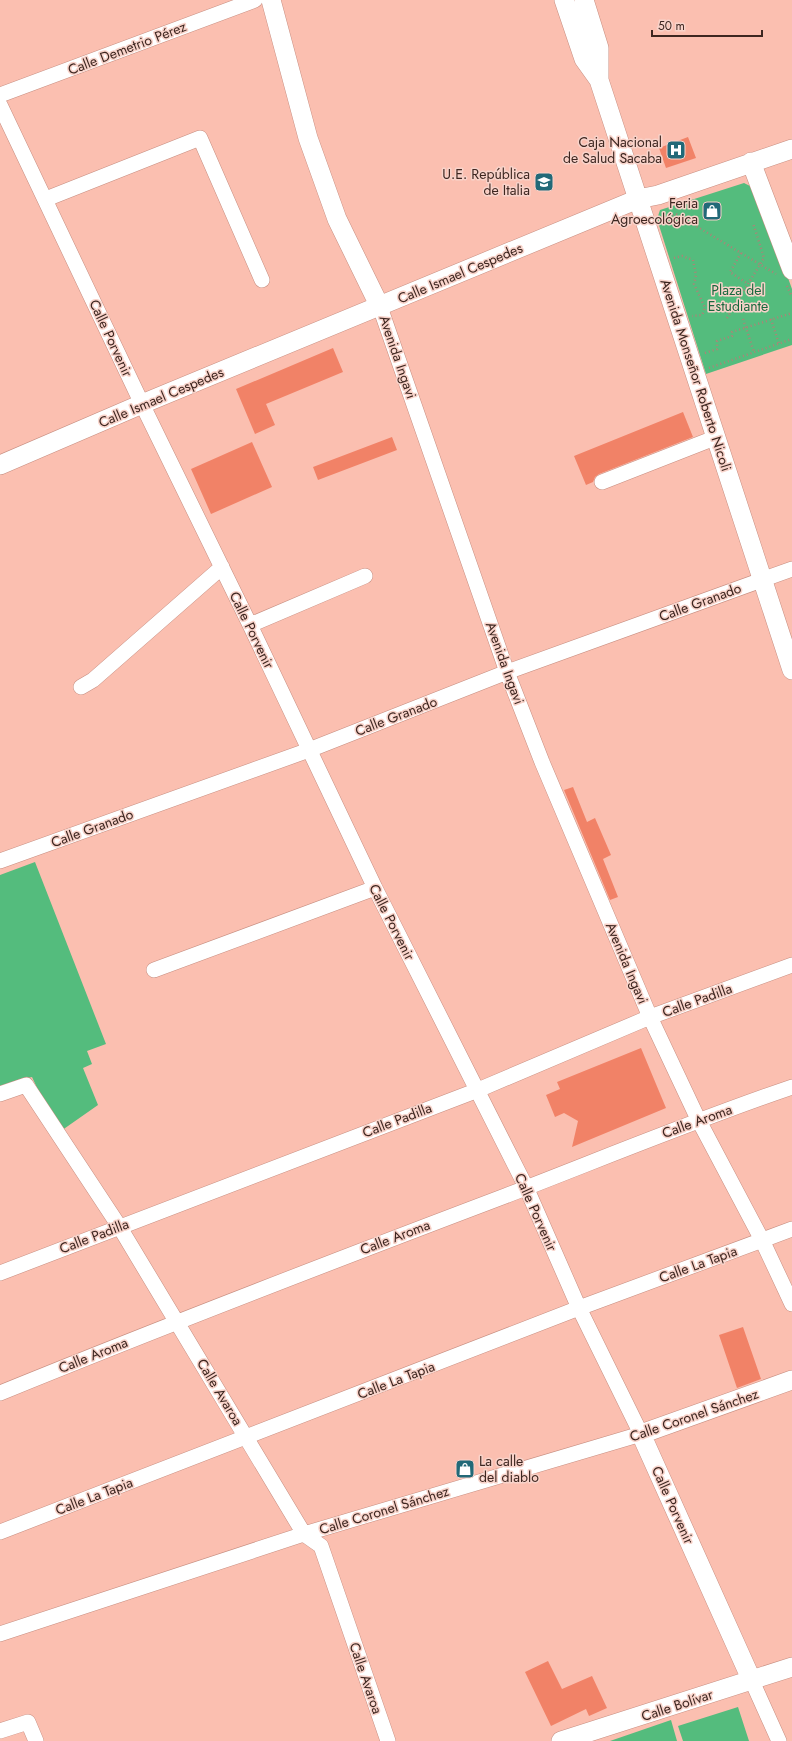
<svg xmlns="http://www.w3.org/2000/svg" width="792" height="1741" font-family="Jost,sans-serif">
  <style>
    .green { fill: #54bc7d }
    .building { fill: #f18267 }
    .lines { fill: none; stroke-linecap: round; stroke-linejoin: round }
    .minor-casing { stroke: #c78e80; stroke-width: 16 }
    .major-casing { stroke: #c78e80; stroke-width: 20 }
    .path { stroke: #af8277; stroke-width: 2.5; stroke-dasharray: 1 3; stroke-linecap: butt }
    .minor { stroke: #fff; stroke-width: 15 }
    .major { stroke: #fff; stroke-width: 19 }
    .labels { text-anchor: middle; dominant-baseline: central; stroke-width: 3; stroke-linejoin: round; paint-order: stroke }
    .street-label { font-size: 14px; fill: #3d2620; stroke: #f8d3ca }
    .poi-label { font-size: 14px; fill: #3d2620; stroke: #f8d3ca; text-anchor: end }
    .park-label { font-size: 14px; fill: #18683d; stroke: #f8d3ca }
  </style>
  <rect width="100%" height="100%" fill="#fbbfb0"/>
  <path class="green" d="M744,183L756,189L792,289V345L706,374L657,219L660,210Z
    M35,862L106,1044L87,1051L92,1064L83,1068L98,1105L58,1133L32,1077L0,1086V875Z
    M738,1707L749,1741H683L678,1726Z
    M671,1720L677,1741H610Z"/>
  <path class="building" d="M688,137L696,158L666,168L659,148Z
    M333,348L343,372L266,404L275,425L255,434L236,389Z
    M683,412L693,437L599,474L595,477L593,482L586,485L574,456Z
    M392,437L397,450L318,480L313,467Z
    M252,442L272,487L211,514L191,469Z
    M573,787L587,822L595,818L611,855L603,859L618,897L610,900L564,790Z
    M641,1048L666,1108L572,1147L578,1121L564,1113L555,1117L546,1095L560,1089L557,1082Z
    M743,1327L761,1379L737,1388L719,1335Z
    M548,1661L562,1689L592,1676L607,1708L589,1716L586,1709L551,1726L525,1672Z"/>
  <g class="lines">
    <g class="minor-casing">
      <path id="minor" d="M0,95L255,0
        M0,105L142,404L250,625L375,888L526,1187L579,1308L641,1434L304,1534L0,1634
        M46,199L200,138L262,280
        M380,307L507,672L542,762L650,1017L698,1119L762,1240L792,1304
        M602,482L717,437
        M250,625L365,576
        M81,687L93,680L222,567
        M0,861L309,750L507,672L792,569
        M154,970L375,888
        M0,1094L26,1085L119,1226L304,1534L321,1546L388,1741
        M0,1273L478,1090L650,1017L792,965
        M0,1393C167,1325 336,1260 505,1196C601,1159 695,1120 792,1087
        M0,1532L579,1308L792,1229
        M752,1681L779,1741
        M0,1731L28,1722L36,1741"/>
    </g>
    <g class="major-casing">
      <path id="major" d="M271,0L308,138L337,219L380,307
        M564,0L584,59L599,80
        M584,0L599,48V80L792,670
        M751,162L792,270
        M0,465L142,404L638,199L658,195L792,149
        M752,1681L641,1434L792,1380
        M561,1741L792,1667"/>
    </g>
    <path class="path" d="M662,220V219L676,214L776,274
      M741,253L730,272L748,284
      M674,258L682,256L693,260L696,275L694,284L705,308L702,315L692,316
      M787,286L792,297
      M727,318L764,258L753,223
      M743,319L754,352
      M771,319L779,344
      M705,353L717,349V341L732,336V332L792,313
      M709,368L792,339"/>
    <use href="#minor" class="minor"/>
    <use href="#major" class="major"/>
  </g>
  <defs>
    <g id="hospital-square" transform="scale(1)"><rect x="-9" y="-9" width="18" height="18" rx="4" fill="#226978" stroke="#f8d3ca"/><path d="M-5-5h3v3.5h4V-5h3V5h-3V1.5h-4V5h-3Z" fill="#fff"/></g>
    <g id="school-square" transform="scale(1)"><rect x="-9" y="-9" width="18" height="18" rx="4" fill="#226978" stroke="#f8d3ca"/><path d="M0-5L7-2L0 1L-7-2ZM-4 1L0 2.5L4 1V4Q0 6-4 4Z" fill="#fff"/></g>
    <g id="shop-square" transform="scale(1)"><rect x="-9" y="-9" width="18" height="18" rx="4" fill="#226978" stroke="#f8d3ca"/><path d="M-5-2.5h2.3a2.7 3.5 0 0 1 5.4 0H5L5.5 6h-11ZM-1.5-2.5h3a1.5 2.3 0 0 0-3 0Z" fill="#fff"/></g>
  </defs>
  <g fill-rule="evenodd">
    <use href="#hospital-square" x="676" y="150"/>
    <use href="#school-square" x="544" y="182"/>
    <use href="#shop-square" x="712" y="211"/>
    <use href="#shop-square" x="465" y="1469"/>
  </g>
  <g class="labels">
    <g class="street-label">
      <text transform="translate(127 48) rotate(-21)">Calle Demetrio Pérez</text>
      <text transform="translate(460 273) rotate(-23)">Calle Ismael Cespedes</text>
      <text transform="translate(111 338) rotate(65)">Calle Porvenir</text>
      <text transform="translate(398 357) rotate(71)">Avenida Ingavi</text>
      <text transform="translate(696 375) rotate(72)">Avenida Monseñor Roberto Nicoli</text>
      <text transform="translate(161 397) rotate(-23)">Calle Ismael Cespedes</text>
      <text transform="translate(700 602) rotate(-20)">Calle Granado</text>
      <text transform="translate(252 630) rotate(64)">Calle Porvenir</text>
      <text transform="translate(505 663) rotate(70)">Avenida Ingavi</text>
      <text transform="translate(396 716) rotate(-21)">Calle Granado</text>
      <text transform="translate(92 828) rotate(-20)">Calle Granado</text>
      <text transform="translate(392 922) rotate(63)">Calle Porvenir</text>
      <text transform="translate(627 963) rotate(67)">Avenida Ingavi</text>
      <text transform="translate(697 1000) rotate(-20)">Calle Padilla</text>
      <text transform="translate(397 1120) rotate(-21)">Calle Padilla</text>
      <text transform="translate(697 1121) rotate(-20)">Calle Aroma</text>
      <text transform="translate(536 1212) rotate(66)">Calle Porvenir</text>
      <text transform="translate(94 1236) rotate(-21)">Calle Padilla</text>
      <text transform="translate(395 1237) rotate(-21)">Calle Aroma</text>
      <text transform="translate(698 1264) rotate(-20)">Calle La Tapia</text>
      <text transform="translate(93 1355) rotate(-22)">Calle Aroma</text>
      <text transform="translate(396 1380) rotate(-21)">Calle La Tapia</text>
      <text transform="translate(220 1392) rotate(59)">Calle Avaroa</text>
      <text transform="translate(694 1415) rotate(-19)">Calle Coronel Sánchez</text>
      <text transform="translate(94 1496) rotate(-21)">Calle La Tapia</text>
      <text transform="translate(673 1505) rotate(66)">Calle Porvenir</text>
      <text transform="translate(384 1510) rotate(-17)">Calle Coronel Sánchez</text>
      <text transform="translate(366 1678) rotate(71)">Calle Avaroa</text>
      <text transform="translate(677 1705) rotate(-18)">Calle Bolívar</text>
    </g>
    <g class="poi-label">
      <text x="662" y="142">Caja Nacional<tspan x="662" dy="16">de Salud Sacaba</tspan></text>
      <text x="530" y="174">U.E. República<tspan x="530" dy="16">de Italia</tspan></text>
      <text x="698" y="203">Feria<tspan x="698" dy="16">Agroecológica</tspan></text>
      <text x="479" y="1461" text-anchor="start">La calle<tspan x="479" dy="16">del diablo</tspan></text>
    </g>
    <g class="park-label">
      <text x="738" y="290">Plaza del<tspan x="738" dy="16">Estudiante</tspan></text>
    </g>
  </g>
  <path d="M652 30v6h110v-6" fill="none" stroke="#3d2620" stroke-width="2"/>
  <text x="658" y="30" font-size="12" fill="#3d2620" stroke="#f8d3ca" stroke-width="3" paint-order="stroke">50 m</text>
</svg>
